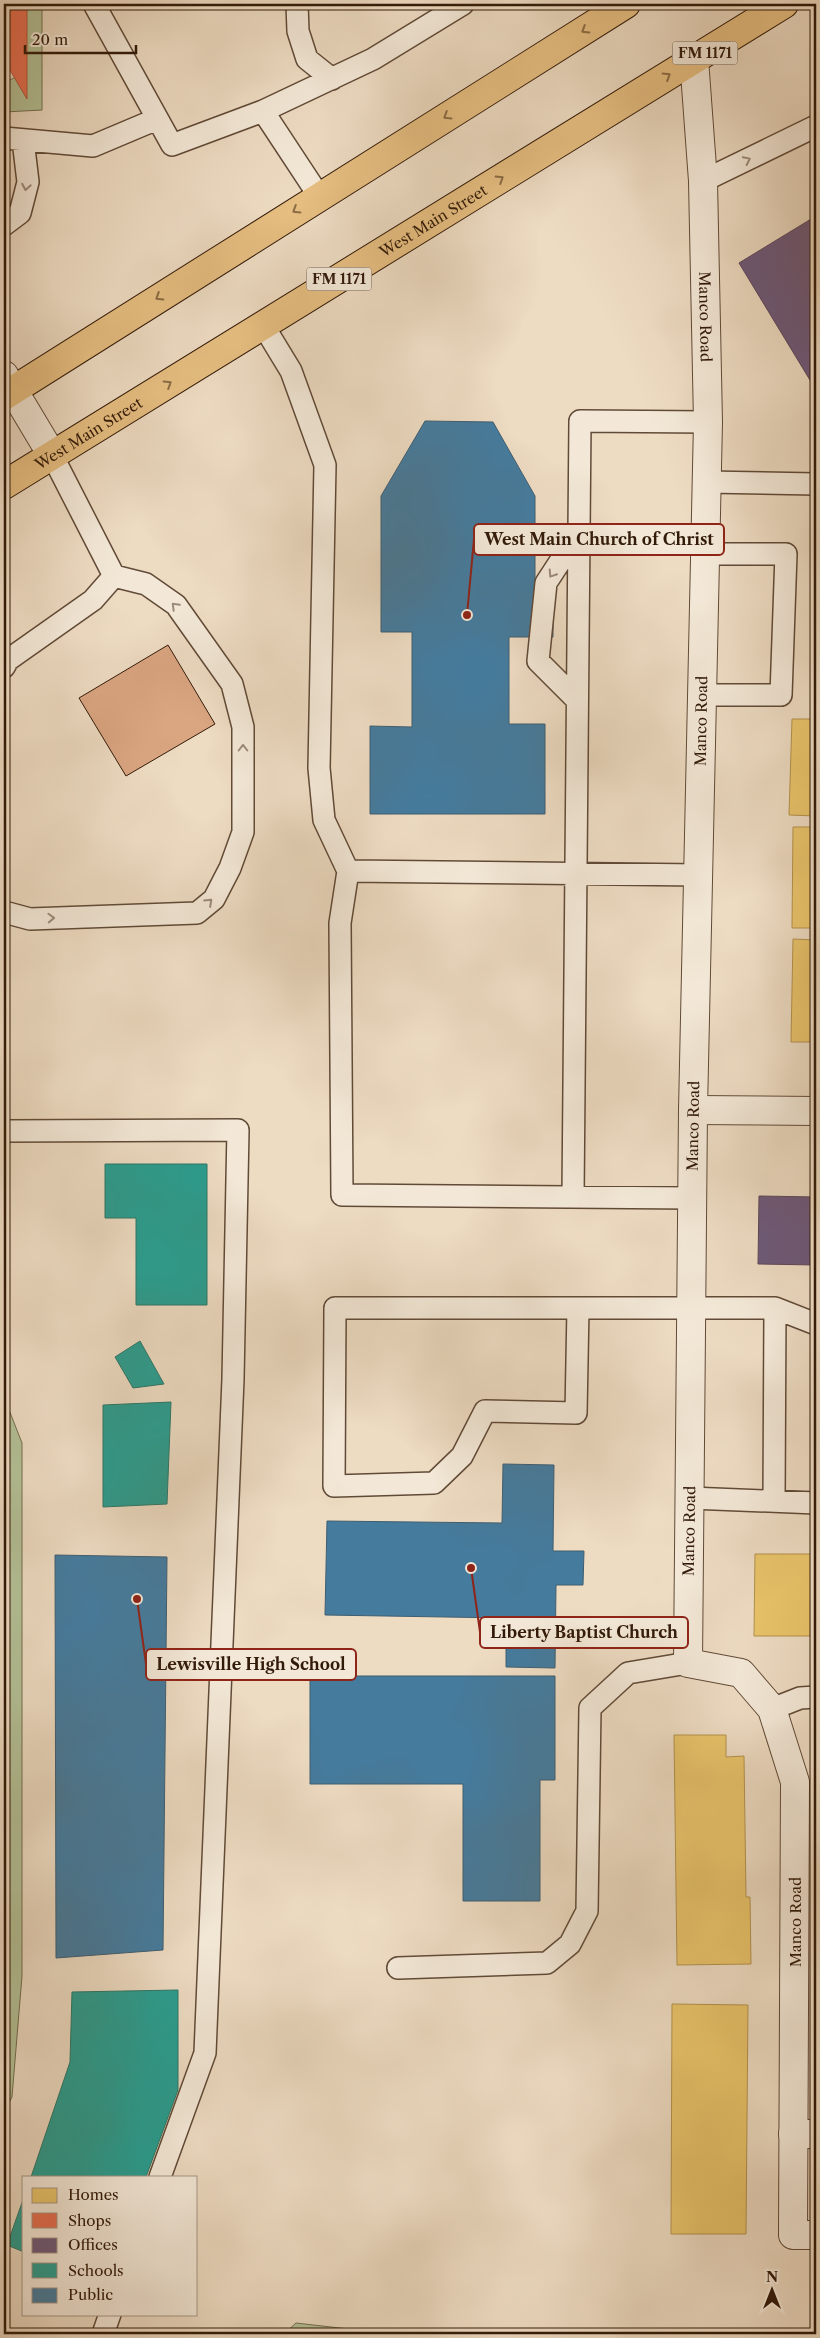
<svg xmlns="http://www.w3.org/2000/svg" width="820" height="2338" font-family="'Libre Caslon Text',serif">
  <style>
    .green { fill: #b4c197; stroke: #736e50 }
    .homes { fill: #e9c46a; stroke: #b2914d }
    .shops { fill: #e76f51; stroke: #b1563b }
    .offices { fill: #6d597a; stroke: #5b4658 }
    .schools { fill: #2a9d8f; stroke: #2c7667 }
    .public { fill: #457b9d; stroke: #3f5e71 }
    .building { fill: #daa581; stroke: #321a09 }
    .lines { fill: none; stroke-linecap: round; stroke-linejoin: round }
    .lane-casing { stroke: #614a37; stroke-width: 24 }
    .street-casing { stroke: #614a37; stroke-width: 30 }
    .primary-casing { stroke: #321a09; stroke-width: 30 }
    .lane { stroke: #f3e8d7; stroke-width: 21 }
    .street { stroke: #f3e8d7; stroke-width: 28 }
    .primary { stroke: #e6be81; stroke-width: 28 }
    .oneway { stroke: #8c6c45 }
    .oneway2 { stroke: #9c8b7a }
    .labels { text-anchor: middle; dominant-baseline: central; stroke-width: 5; stroke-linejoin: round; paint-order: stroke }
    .shield { fill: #f3e8d7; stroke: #6c5847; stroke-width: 1 }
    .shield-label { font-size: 14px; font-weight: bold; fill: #321a09 }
    .street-label { font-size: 15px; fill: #321a09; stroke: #f3e8d7 }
    .leader { fill: none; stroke: #8f2418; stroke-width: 2 }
    .callout-dot { fill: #8f2418; stroke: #f3e8d7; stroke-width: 2 }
    .callout { fill: #f3e8d7; stroke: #8f2418; stroke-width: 2 }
    .callout-label { font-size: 16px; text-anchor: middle; font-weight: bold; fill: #321a09 }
  </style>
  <rect width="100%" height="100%" fill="#eddbc2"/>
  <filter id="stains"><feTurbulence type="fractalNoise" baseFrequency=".004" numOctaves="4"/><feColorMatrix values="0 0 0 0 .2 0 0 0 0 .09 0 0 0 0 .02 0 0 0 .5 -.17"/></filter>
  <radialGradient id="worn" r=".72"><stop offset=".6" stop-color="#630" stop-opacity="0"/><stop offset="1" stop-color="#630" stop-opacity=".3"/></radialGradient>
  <path class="green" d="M24,4H42V110L4,112V83L24,73Z
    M4,1397L22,1443V1976L12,2097L4,2112Z
    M296,2323L392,2334H284Z"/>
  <path class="homes" d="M792,719H816V816L789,815Z
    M793,827H816V928H792Z
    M793,939L816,940V1042H791Z
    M755,1554H816V1636H754Z
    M674,1735H726V1757L744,1756L746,1897H750L751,1964L677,1965Z
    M672,2004L748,2005L746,2234H671Z"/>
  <path class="shops" d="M4,4H27V99L4,60Z"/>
  <path class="offices" d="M816,216V390L739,263Z
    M759,1196L816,1197V1265L758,1264Z"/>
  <path class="schools" d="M105,1164H207V1305H136V1218H105Z
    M140,1341L164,1384L133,1388L115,1357Z
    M171,1402L167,1504L103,1507V1405Z
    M178,1990V2090L146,2177H31L70,2062L72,1992Z
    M24,2197V2252L7,2245Z"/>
  <path class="public" d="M425,421L493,422L535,496V597H553V637H509V724H545V814H370V726L412,727V632H381V496Z
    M503,1464L554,1465L553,1551H584L583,1585H556L555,1668L506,1667V1618L325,1615L327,1521L502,1523Z
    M55,1555L167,1557L163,1950L56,1958Z
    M310,1676H555V1780H540V1901H463V1784H310Z"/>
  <path class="building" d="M168,645L215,724L126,776L79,698Z"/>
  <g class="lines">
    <g class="lane-casing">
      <path id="lane" d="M94,4L172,145L263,111L319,196
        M297,4L298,31L307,59L332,79
        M263,111L373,59L463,4
        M4,138L93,146L157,119
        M703,181L816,126
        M4,225L20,213L28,182L23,140
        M263,325L291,371L325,465L319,768L324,820L348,871L699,875
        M52,455L114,576
        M706,482L816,484
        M4,667L8,660L93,600L114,576L146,584L176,605L232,684L243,727V832L230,868L214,899L197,913L30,919L4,912
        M701,695H781L786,554H704
        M577,700L538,661L546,583L578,534
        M348,871L340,923L342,1195L693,1198
        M4,1131L238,1130L233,1379L205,2053L160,2177
        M573,1197L580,421L708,422
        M578,1308L576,1413L485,1411L462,1456L434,1483L334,1486L335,1308H775L816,1324
        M690,1498L816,1503
        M774,1501L775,1308
        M772,1709L800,1698L816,1697
        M398,1968L547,1963L570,1944L587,1911L590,1708L628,1673L688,1663
        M103,2334L110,2314"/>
    </g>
    <g class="street-casing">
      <g id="street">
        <path id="s1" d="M694,59L703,181L708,422L693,1110L688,1663L741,1673L772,1709L795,1782L793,2235H816"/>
        <path d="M4,375L52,455"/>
        <path d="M693,1110L816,1111"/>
        <path d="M793,2134H816"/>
      </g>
    </g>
    <g class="primary-casing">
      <g id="primary">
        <path d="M4,396L626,4"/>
        <path id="s2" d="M4,485L784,4"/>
      </g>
    </g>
    <use href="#lane" class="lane"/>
    <use href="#street" class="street"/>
    <use href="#primary" class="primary"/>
  </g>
  <defs><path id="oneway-chevron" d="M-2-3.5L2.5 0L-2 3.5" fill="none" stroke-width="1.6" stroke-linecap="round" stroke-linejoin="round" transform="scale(1.25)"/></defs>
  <g class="oneway">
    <use href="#oneway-chevron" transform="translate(585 30) rotate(148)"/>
    <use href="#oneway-chevron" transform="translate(667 76) rotate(-32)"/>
    <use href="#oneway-chevron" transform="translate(447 116) rotate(148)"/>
    <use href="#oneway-chevron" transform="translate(500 179) rotate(-32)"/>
    <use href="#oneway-chevron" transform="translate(296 210) rotate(148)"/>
    <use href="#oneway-chevron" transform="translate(159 297) rotate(148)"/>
    <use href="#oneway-chevron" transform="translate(168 384) rotate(-32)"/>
  </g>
  <g class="oneway2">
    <use href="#oneway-chevron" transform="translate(747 160) rotate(-26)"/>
    <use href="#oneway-chevron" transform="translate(26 187) rotate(100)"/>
    <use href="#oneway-chevron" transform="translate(552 574) rotate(123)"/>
    <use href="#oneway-chevron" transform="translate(175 606) rotate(-135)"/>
    <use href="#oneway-chevron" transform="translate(243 748) rotate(-90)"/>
    <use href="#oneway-chevron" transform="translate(209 902) rotate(-43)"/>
    <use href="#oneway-chevron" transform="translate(51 918) rotate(-2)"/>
  </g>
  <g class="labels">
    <g class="shield">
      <rect x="672.5" y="41.5" width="65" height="23" rx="4"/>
      <rect x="306.5" y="267.5" width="65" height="23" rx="4"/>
    </g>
    <g class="shield-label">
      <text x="705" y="53">FM 1171</text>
      <text x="339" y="279">FM 1171</text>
    </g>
    <g class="street-label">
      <text stroke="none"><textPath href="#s2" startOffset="504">West Main Street</textPath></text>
      <text stroke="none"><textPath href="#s1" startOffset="258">Manco Road</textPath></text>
      <text stroke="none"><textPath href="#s2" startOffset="99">West Main Street</textPath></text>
      <text transform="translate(701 721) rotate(-89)">Manco Road</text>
      <text transform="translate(693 1126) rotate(-89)">Manco Road</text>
      <text transform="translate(689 1531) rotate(-89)">Manco Road</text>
      <text transform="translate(795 1922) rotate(-90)">Manco Road</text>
    </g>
  </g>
  <path class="leader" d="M467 615L474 539M471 1568L480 1632M137 1599L146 1664"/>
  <g class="callout-dot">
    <circle cx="467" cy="615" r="5"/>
    <circle cx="471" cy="1568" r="5"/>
    <circle cx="137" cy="1599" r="5"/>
  </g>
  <g class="callout">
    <rect x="474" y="524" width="250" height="31" rx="5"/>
    <rect x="480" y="1617" width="208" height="31" rx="5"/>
    <rect x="146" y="1649" width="210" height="31" rx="5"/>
  </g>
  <g class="callout-label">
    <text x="599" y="545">West Main Church of Christ</text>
    <text x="584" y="1638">Liberty Baptist Church</text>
    <text x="251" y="1670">Lewisville High School</text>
  </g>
  <rect width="820" height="2338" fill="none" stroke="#eddbc2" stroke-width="20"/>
  <rect x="5" y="5" width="810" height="2328" fill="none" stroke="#321a09" stroke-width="2.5"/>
  <rect x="10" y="10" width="800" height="2318" fill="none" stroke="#321a09"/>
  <rect x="22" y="2176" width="175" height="140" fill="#f3e8d7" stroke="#a69685"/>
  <rect x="32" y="2188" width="25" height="15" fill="#e9c46a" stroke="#a69685"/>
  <text x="68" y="2200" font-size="15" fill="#321a09">Homes</text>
  <rect x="32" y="2213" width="25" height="15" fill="#e76f51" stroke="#a69685"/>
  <text x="68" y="2226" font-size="15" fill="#321a09">Shops</text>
  <rect x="32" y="2238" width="25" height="15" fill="#6d597a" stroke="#a69685"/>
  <text x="68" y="2250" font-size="15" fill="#321a09">Offices</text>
  <rect x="32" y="2263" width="25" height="15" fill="#2a9d8f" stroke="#a69685"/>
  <text x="68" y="2276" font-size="15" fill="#321a09">Schools</text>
  <rect x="32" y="2288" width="25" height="15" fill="#457b9d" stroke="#a69685"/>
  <text x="68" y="2300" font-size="15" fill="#321a09">Public</text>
  <g transform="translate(772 2290)" stroke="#f3e8d7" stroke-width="4" paint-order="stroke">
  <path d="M0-4L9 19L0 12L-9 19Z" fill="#321a09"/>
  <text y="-8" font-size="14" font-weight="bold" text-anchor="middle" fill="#321a09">N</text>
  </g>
  <path d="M25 45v8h111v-8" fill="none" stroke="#321a09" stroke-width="2.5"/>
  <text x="32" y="45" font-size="15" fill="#321a09" stroke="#f3e8d7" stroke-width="4" paint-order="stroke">20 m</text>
  <rect width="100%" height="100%" filter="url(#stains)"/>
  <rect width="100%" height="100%" fill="url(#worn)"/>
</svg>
